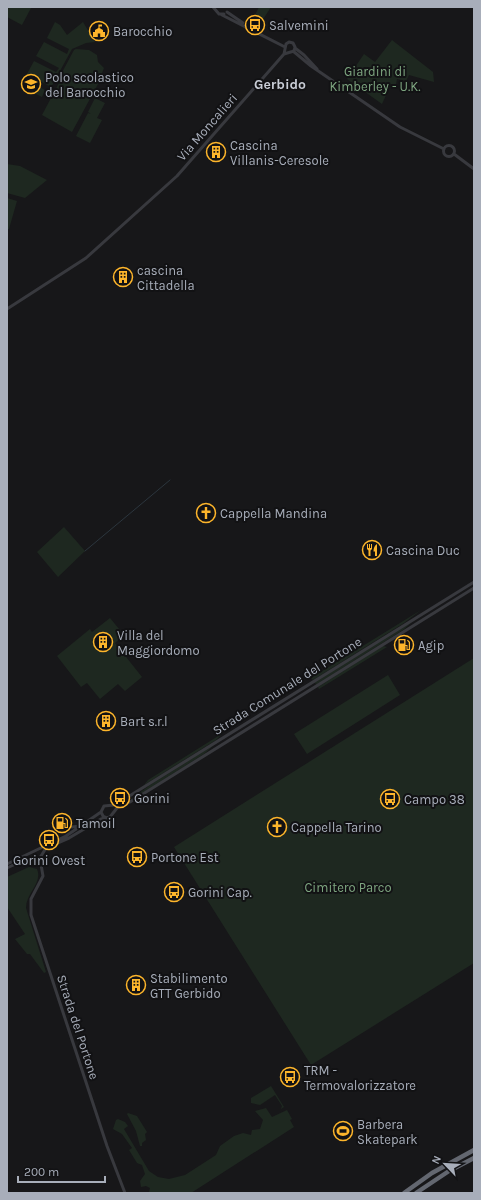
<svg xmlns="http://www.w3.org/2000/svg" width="481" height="1200" font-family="Karla,sans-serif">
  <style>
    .green { fill: #1e2820 }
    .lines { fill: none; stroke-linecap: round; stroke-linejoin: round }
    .stream { stroke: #2c363e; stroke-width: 1 }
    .minor { stroke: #38393e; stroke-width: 3 }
    .highway { stroke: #636770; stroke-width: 4.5 }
    .labels { text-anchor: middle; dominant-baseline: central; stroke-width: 4; stroke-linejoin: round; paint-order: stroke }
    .poi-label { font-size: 13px; fill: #a8aeba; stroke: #121214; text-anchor: start }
    .park-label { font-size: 13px; fill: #7ea680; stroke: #121214 }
    .street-label { font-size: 13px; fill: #a8aeba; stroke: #121214 }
    .neighbourhood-label { font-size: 14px; font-weight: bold; fill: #c9cdd6; stroke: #121214 }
  </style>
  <rect width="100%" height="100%" fill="#171719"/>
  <path class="green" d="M7,7H28L31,8L22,25L7,17Z
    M259,7H271L260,24L252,21Z
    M55,22L60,25L67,35L83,22L95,42L86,43L72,49L49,91L47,90L49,86L27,74L34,61L56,72L59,68L36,56L44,42L67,54L69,49L47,38Z
    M392,40L433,72L434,82L409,75L406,81L397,79L396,84H391L382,104L347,79L364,54L375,62Z
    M76,49L89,50L97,55L98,62L104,68L102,73L103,74L97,78L98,84L72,132L42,115L60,81L58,80L74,50Z
    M24,79L45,90L42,97L20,86Z
    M95,98L105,103L97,118L102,120L90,143L76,136L88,113L91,114L88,112Z
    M7,164L20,166L47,180L25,198L7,193Z
    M7,198L17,201L9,229H7Z
    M64,527L85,551L58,577L37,552Z
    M421,610L404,623L313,680L311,678Z
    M110,618L124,635L115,643L142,677L125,691L118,684L100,699L87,683L81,687L57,656L90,629L92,632Z
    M412,622L403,630L317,684L314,683Z
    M383,646L387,647L319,689L318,687Z
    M474,658V963L311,1065L174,847Z
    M388,675L400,695L307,754L294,734Z
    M223,733L216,740L144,785L148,780Z
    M214,745L204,754L126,803L150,785Z
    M29,867L37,869C43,883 26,893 26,908L46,972L44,973L30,954H27L15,939L25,934L7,907V877Z
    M271,1086L284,1107L281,1109L282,1106L275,1095L260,1105L251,1103V1098Z
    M266,1108L272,1117L287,1110L292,1119L290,1120L294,1127L191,1193H151L149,1192L150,1188L146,1186L141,1187L140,1181L145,1174L142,1165L137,1163L129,1150L132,1148L122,1134L113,1129L116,1120L118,1119L125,1122L128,1126L124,1129L149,1171L158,1177L169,1179L185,1175L216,1155L220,1146L234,1136L243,1133L251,1135L252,1130L260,1129L263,1120L255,1111Z
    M128,1113L137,1116L147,1132L145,1134L146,1140L142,1143V1146H140L136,1131L127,1114Z"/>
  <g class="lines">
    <path class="stream" d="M85,551L170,480"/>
    <path class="minor" d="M213,7L219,14H224
      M227,12L243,23
      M222,15L285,47
      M295,48L304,55L317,69
      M293,51L311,66L400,127L444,149
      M443.5 151a5.5 5.5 0 1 1 11 0a5.5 5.5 0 1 1-11 0Z
      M454,154L474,169
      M7,309L86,258L177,176L284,54L286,44L289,42L293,43L295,47L294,51L284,54
      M107,818L103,816L101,812L104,806L114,805L131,795L474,582
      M72,827L81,826
      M40,859L43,876L31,899V915L107,1146L125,1193
      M7,864L66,836L101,812
      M7,868L22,861H38L46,848L69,838L101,819L110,817L117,808L130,802L474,588"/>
    <path class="highway" d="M404,1193L432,1173L474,1150
      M416,1193L449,1171L474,1158"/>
  </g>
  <defs>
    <g id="bus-ring" transform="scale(1)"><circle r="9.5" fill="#121214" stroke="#fdb52b" stroke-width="1.5"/><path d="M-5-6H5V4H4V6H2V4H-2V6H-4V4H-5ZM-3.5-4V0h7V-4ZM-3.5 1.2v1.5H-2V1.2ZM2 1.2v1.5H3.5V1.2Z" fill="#fdb52b"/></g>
    <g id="civic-ring" transform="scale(1)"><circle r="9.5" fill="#121214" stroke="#fdb52b" stroke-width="1.5"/><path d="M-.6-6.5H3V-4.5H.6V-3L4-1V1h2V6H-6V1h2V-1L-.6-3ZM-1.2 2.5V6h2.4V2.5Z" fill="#fdb52b"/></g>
    <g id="school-ring" transform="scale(1)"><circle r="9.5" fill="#121214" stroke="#fdb52b" stroke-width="1.5"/><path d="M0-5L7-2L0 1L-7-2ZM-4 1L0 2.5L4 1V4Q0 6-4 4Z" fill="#fdb52b"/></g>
    <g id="building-ring" transform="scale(1)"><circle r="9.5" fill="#121214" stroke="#fdb52b" stroke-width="1.5"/><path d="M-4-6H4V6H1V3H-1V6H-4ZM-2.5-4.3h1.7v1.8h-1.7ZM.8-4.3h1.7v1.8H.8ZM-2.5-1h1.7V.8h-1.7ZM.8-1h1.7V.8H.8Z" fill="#fdb52b"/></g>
    <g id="church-ring" transform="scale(1)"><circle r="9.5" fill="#121214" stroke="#fdb52b" stroke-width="1.5"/><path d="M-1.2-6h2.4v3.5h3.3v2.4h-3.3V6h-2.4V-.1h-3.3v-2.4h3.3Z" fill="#fdb52b"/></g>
    <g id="restaurant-ring" transform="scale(1)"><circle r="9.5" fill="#121214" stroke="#fdb52b" stroke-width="1.5"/><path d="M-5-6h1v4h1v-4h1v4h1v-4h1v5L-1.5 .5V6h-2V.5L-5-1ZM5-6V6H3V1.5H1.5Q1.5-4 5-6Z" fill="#fdb52b"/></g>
    <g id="fuel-ring" transform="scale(1)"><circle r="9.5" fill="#121214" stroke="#fdb52b" stroke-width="1.5"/><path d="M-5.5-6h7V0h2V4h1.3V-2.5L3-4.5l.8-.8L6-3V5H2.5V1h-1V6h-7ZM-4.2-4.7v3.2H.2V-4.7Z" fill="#fdb52b"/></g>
    <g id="stadium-ring" transform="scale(1)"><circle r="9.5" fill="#121214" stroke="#fdb52b" stroke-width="1.5"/><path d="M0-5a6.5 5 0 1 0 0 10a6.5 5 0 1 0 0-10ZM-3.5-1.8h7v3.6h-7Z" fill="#fdb52b"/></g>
  </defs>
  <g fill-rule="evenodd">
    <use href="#bus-ring" x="255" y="25"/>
    <use href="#civic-ring" x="99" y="31"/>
    <use href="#school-ring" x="31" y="84"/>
    <use href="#building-ring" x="216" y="152"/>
    <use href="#building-ring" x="123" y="277"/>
    <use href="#church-ring" x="206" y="513"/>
    <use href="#restaurant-ring" x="372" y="550"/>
    <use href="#building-ring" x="103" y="642"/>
    <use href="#fuel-ring" x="404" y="645"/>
    <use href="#building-ring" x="106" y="721"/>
    <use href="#bus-ring" x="120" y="798"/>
    <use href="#bus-ring" x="390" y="799"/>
    <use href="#fuel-ring" x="62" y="823"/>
    <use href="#church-ring" x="277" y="827"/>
    <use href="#bus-ring" x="49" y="840"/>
    <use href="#bus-ring" x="137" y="857"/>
    <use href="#bus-ring" x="174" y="892"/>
    <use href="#building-ring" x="136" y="985"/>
    <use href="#bus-ring" x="290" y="1077"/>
    <use href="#stadium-ring" x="343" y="1131"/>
  </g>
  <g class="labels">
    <g class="poi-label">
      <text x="269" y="25">Salvemini</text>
      <text x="113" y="31">Barocchio</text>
      <text x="45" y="77">Polo scolastico<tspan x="45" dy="15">del Barocchio</tspan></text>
      <text x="230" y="145">Cascina<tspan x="230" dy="15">Villanis-Ceresole</tspan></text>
      <text x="137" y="270">cascina<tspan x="137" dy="15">Cittadella</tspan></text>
      <text x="220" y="513">Cappella Mandina</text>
      <text x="386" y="550">Cascina Duc</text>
      <text x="117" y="635">Villa del<tspan x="117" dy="15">Maggiordomo</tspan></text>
      <text x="418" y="645">Agip</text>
      <text x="120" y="721">Bart s.r.l</text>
      <text x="134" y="798">Gorini</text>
      <text x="404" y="799">Campo 38</text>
      <text x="76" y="823">Tamoil</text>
      <text x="291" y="827">Cappella Tarino</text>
      <text x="151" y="857">Portone Est</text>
      <text x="49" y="860" text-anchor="middle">Gorini Ovest</text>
      <text x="188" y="892">Gorini Cap.</text>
      <text x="150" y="978">Stabilimento<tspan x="150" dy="15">GTT Gerbido</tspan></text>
      <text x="304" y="1070">TRM -<tspan x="304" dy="15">Termovalorizzatore</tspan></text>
      <text x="357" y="1124">Barbera<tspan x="357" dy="15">Skatepark</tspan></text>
    </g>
    <g class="park-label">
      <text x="375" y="71">Giardini di<tspan x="375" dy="15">Kimberley - U.K.</tspan></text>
      <text x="348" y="887">Cimitero Parco</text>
    </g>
    <g class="street-label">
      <text transform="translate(207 127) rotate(-49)">Via Moncalieri</text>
      <text transform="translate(287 686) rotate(-32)">Strada Comunale del Portone</text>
      <text transform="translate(78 1027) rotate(72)">Strada del Portone</text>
    </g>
    <g class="neighbourhood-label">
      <text x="280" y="84">Gerbido</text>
    </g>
  </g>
  <rect width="481" height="1200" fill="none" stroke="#a8aeba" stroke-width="16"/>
  <g transform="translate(445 1164) rotate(295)" stroke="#121214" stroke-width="3" paint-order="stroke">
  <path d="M0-3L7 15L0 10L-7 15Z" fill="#a8aeba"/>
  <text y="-6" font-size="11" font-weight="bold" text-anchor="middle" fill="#a8aeba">N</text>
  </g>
  <path d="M18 1176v6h87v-6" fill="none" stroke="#a8aeba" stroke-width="2"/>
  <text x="24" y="1176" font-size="12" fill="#a8aeba" stroke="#121214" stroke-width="3" paint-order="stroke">200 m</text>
</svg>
